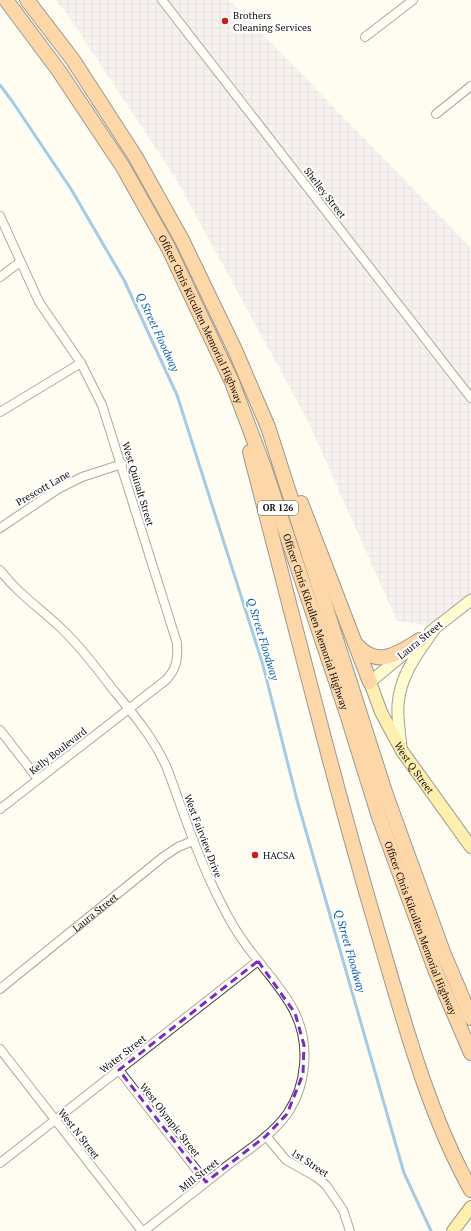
<svg xmlns="http://www.w3.org/2000/svg" width="471" height="1231" font-family="'PT Serif',serif">
  <style>
    .industrial { fill: url(#industrial-grid) }
    .lines { fill: none; stroke-linecap: round; stroke-linejoin: round }
    .stream { stroke: #348ed6; stroke-width: 3 }
    .street-casing { stroke: #424242; stroke-width: 10 }
    .secondary-casing { stroke: #313131; stroke-width: 13 }
    .primary-casing { stroke: #202020; stroke-width: 14 }
    .highway-casing { stroke: #202020; stroke-width: 16 }
    .street { stroke: #fff; stroke-width: 8 }
    .secondary { stroke: #fffaac; stroke-width: 11 }
    .primary { stroke: #ffe061; stroke-width: 12 }
    .highway { stroke: #fda851; stroke-width: 14 }
    .marked { fill: none; stroke: #7b2cbf; stroke-width: 3; stroke-dasharray: 8 5; stroke-linejoin: round }
    .poi-dot { fill: #c91d1d; stroke: #fff; stroke-width: 1.5 }
    .labels { text-anchor: middle; dominant-baseline: central; stroke-width: 4; stroke-linejoin: round; paint-order: stroke }
    .shield { fill: #fff; stroke: #575757; stroke-width: 1 }
    .shield-label { font-size: 9px; font-weight: bold; fill: #0f0f0f }
    .poi-label { font-size: 10px; fill: #0f0f0f; stroke: #fff; text-anchor: start }
    .street-label { font-size: 10px; fill: #0f0f0f; stroke: #fff }
    .water-label { font-size: 11px; font-style: italic; fill: #0f5faa; stroke: #fff }
  </style>
  <defs>
    <pattern id="industrial-grid" width="8" height="8" patternUnits="userSpaceOnUse"><rect width="8" height="8" fill="#ede3ee"/><path d="M0 4h8M4 0v8" fill="none" stroke="#cac2cb"/></pattern>
  </defs>
  <rect width="100%" height="100%" fill="#fffdf1"/>
  <path class="industrial" d="M55,0H229L471,248V600L436,627L397,621L308,421L176,179L68,15Z"/>
  <g class="lines">
    <path class="stream" d="M0,85L12,101L71,189L124,280L177,395L263,665L297,800L404,1173L431,1231"/>
    <g class="street-casing">
      <g id="street">
        <path d="M162,0L471,398"/>
        <path d="M365,37L413,0"/>
        <path d="M436,114L471,86"/>
        <path d="M0,216L39,302L81,363L102,405L177,643C178,659 177,668 166,680L0,809"/>
        <path d="M0,277L20,262"/>
        <path d="M0,412L81,363"/>
        <path d="M0,528L58,489L82,477L122,464"/>
        <path d="M0,570C17,593 41,609 62,629C82,648 98,670 115,692C135,716 154,739 167,768C184,814 199,861 222,905C232,926 245,945 260,963C272,979 286,994 295,1013C310,1044 307,1085 287,1114C272,1135 248,1150 228,1165C200,1187 172,1209 144,1231"/>
        <path d="M0,730L38,779"/>
        <path id="s1" d="M0,989L163,857L178,847L193,841"/>
        <path d="M0,1049L142,1231"/>
        <path d="M119,1070L206,1182"/>
        <path d="M266,1136L286,1160L316,1177L326,1185L343,1210L350,1231"/>
        <path d="M0,1163L258,961"/>
      </g>
    </g>
    <g class="secondary-casing">
      <path id="secondary" d="M430,632L471,600
        M370,682L405,653
        M401,748C400,734 397,719 398,705C400,674 419,651 436,627"/>
    </g>
    <g class="primary-casing">
      <g id="primary">
        <path id="s2" d="M370,682L381,712L402,751L471,847"/>
        <path d="M453,1231L471,1207"/>
      </g>
    </g>
    <g class="highway-casing">
      <g id="highway">
        <path id="s3" d="M6,0L59,71L123,167L168,247L232,382L264,467L347,714L379,817L436,972L471,1053"/>
        <path d="M27,0L73,60L135,156L182,240L235,350L268,427L386,795L443,952L471,1018"/>
        <path d="M250,452C293,616 333,781 381,943C405,1025 429,1115 471,1190"/>
        <path d="M301,503L370,682"/>
        <path d="M357,645C378,669 398,653 420,640"/>
      </g>
    </g>
    <use href="#street" class="street"/>
    <use href="#secondary" class="secondary"/>
    <use href="#primary" class="primary"/>
    <use href="#highway" class="highway"/>
  </g>
  <path d="M0 0H471V1231H0ZM258,961L295,1013L304,1045L303,1074L287,1114L266,1136L206,1182L119,1070Z" fill="#fffdf1" fill-opacity=".55" fill-rule="evenodd"/>
  <path class="marked" d="M258,961L295,1013L304,1045L303,1074L287,1114L266,1136L206,1182L119,1070Z"/>
  <g class="poi-dot">
    <circle cx="225" cy="21" r="4"/>
    <circle cx="255" cy="855" r="4"/>
  </g>
  <g class="labels">
    <rect class="shield" x="258" y="501" width="40" height="14" rx="3"/>
    <g class="shield-label">
      <text x="278" y="508">OR 126</text>
    </g>
    <g class="poi-label">
      <text x="233" y="15">Brothers<tspan x="233" dy="12">Cleaning Services</tspan></text>
      <text x="263" y="855">HACSA</text>
    </g>
    <g class="street-label">
      <text transform="translate(325 193) rotate(52)">Shelley Street</text>
      <text stroke="none"><textPath href="#s3" startOffset="375">Officer Chris Kilcullen Memorial Highway</textPath></text>
      <text transform="translate(138 484) rotate(73)">West Quinalt Street</text>
      <text transform="translate(43 488) rotate(-30)">Prescott Lane</text>
      <text stroke="none"><textPath href="#s3" startOffset="699">Officer Chris Kilcullen Memorial Highway</textPath></text>
      <text transform="translate(420 640) rotate(-39)">Laura Street</text>
      <text transform="translate(58 751) rotate(-38)">Kelly Boulevard</text>
      <text stroke="none"><textPath href="#s2" startOffset="97">West Q Street</textPath></text>
      <text transform="translate(203 836) rotate(69)">West Fairview Drive</text>
      <text stroke="none"><textPath href="#s1" startOffset="122">Laura Street</textPath></text>
      <text stroke="none"><textPath href="#s3" startOffset="1023">Officer Chris Kilcullen Memorial Highway</textPath></text>
      <text transform="translate(123 1054) rotate(-38)">Water Street</text>
      <text transform="translate(170 1120) rotate(52)">West Olympic Street</text>
      <text transform="translate(79 1134) rotate(52)">West N Street</text>
      <text transform="translate(310 1163) rotate(33)">1st Street</text>
      <text transform="translate(199 1175) rotate(-38)">Mill Street</text>
    </g>
    <g class="water-label">
      <text transform="translate(158 332) rotate(65)">Q Street Floodway</text>
      <text transform="translate(263 639) rotate(73)">Q Street Floodway</text>
      <text transform="translate(350 951) rotate(74)">Q Street Floodway</text>
    </g>
  </g>
</svg>
